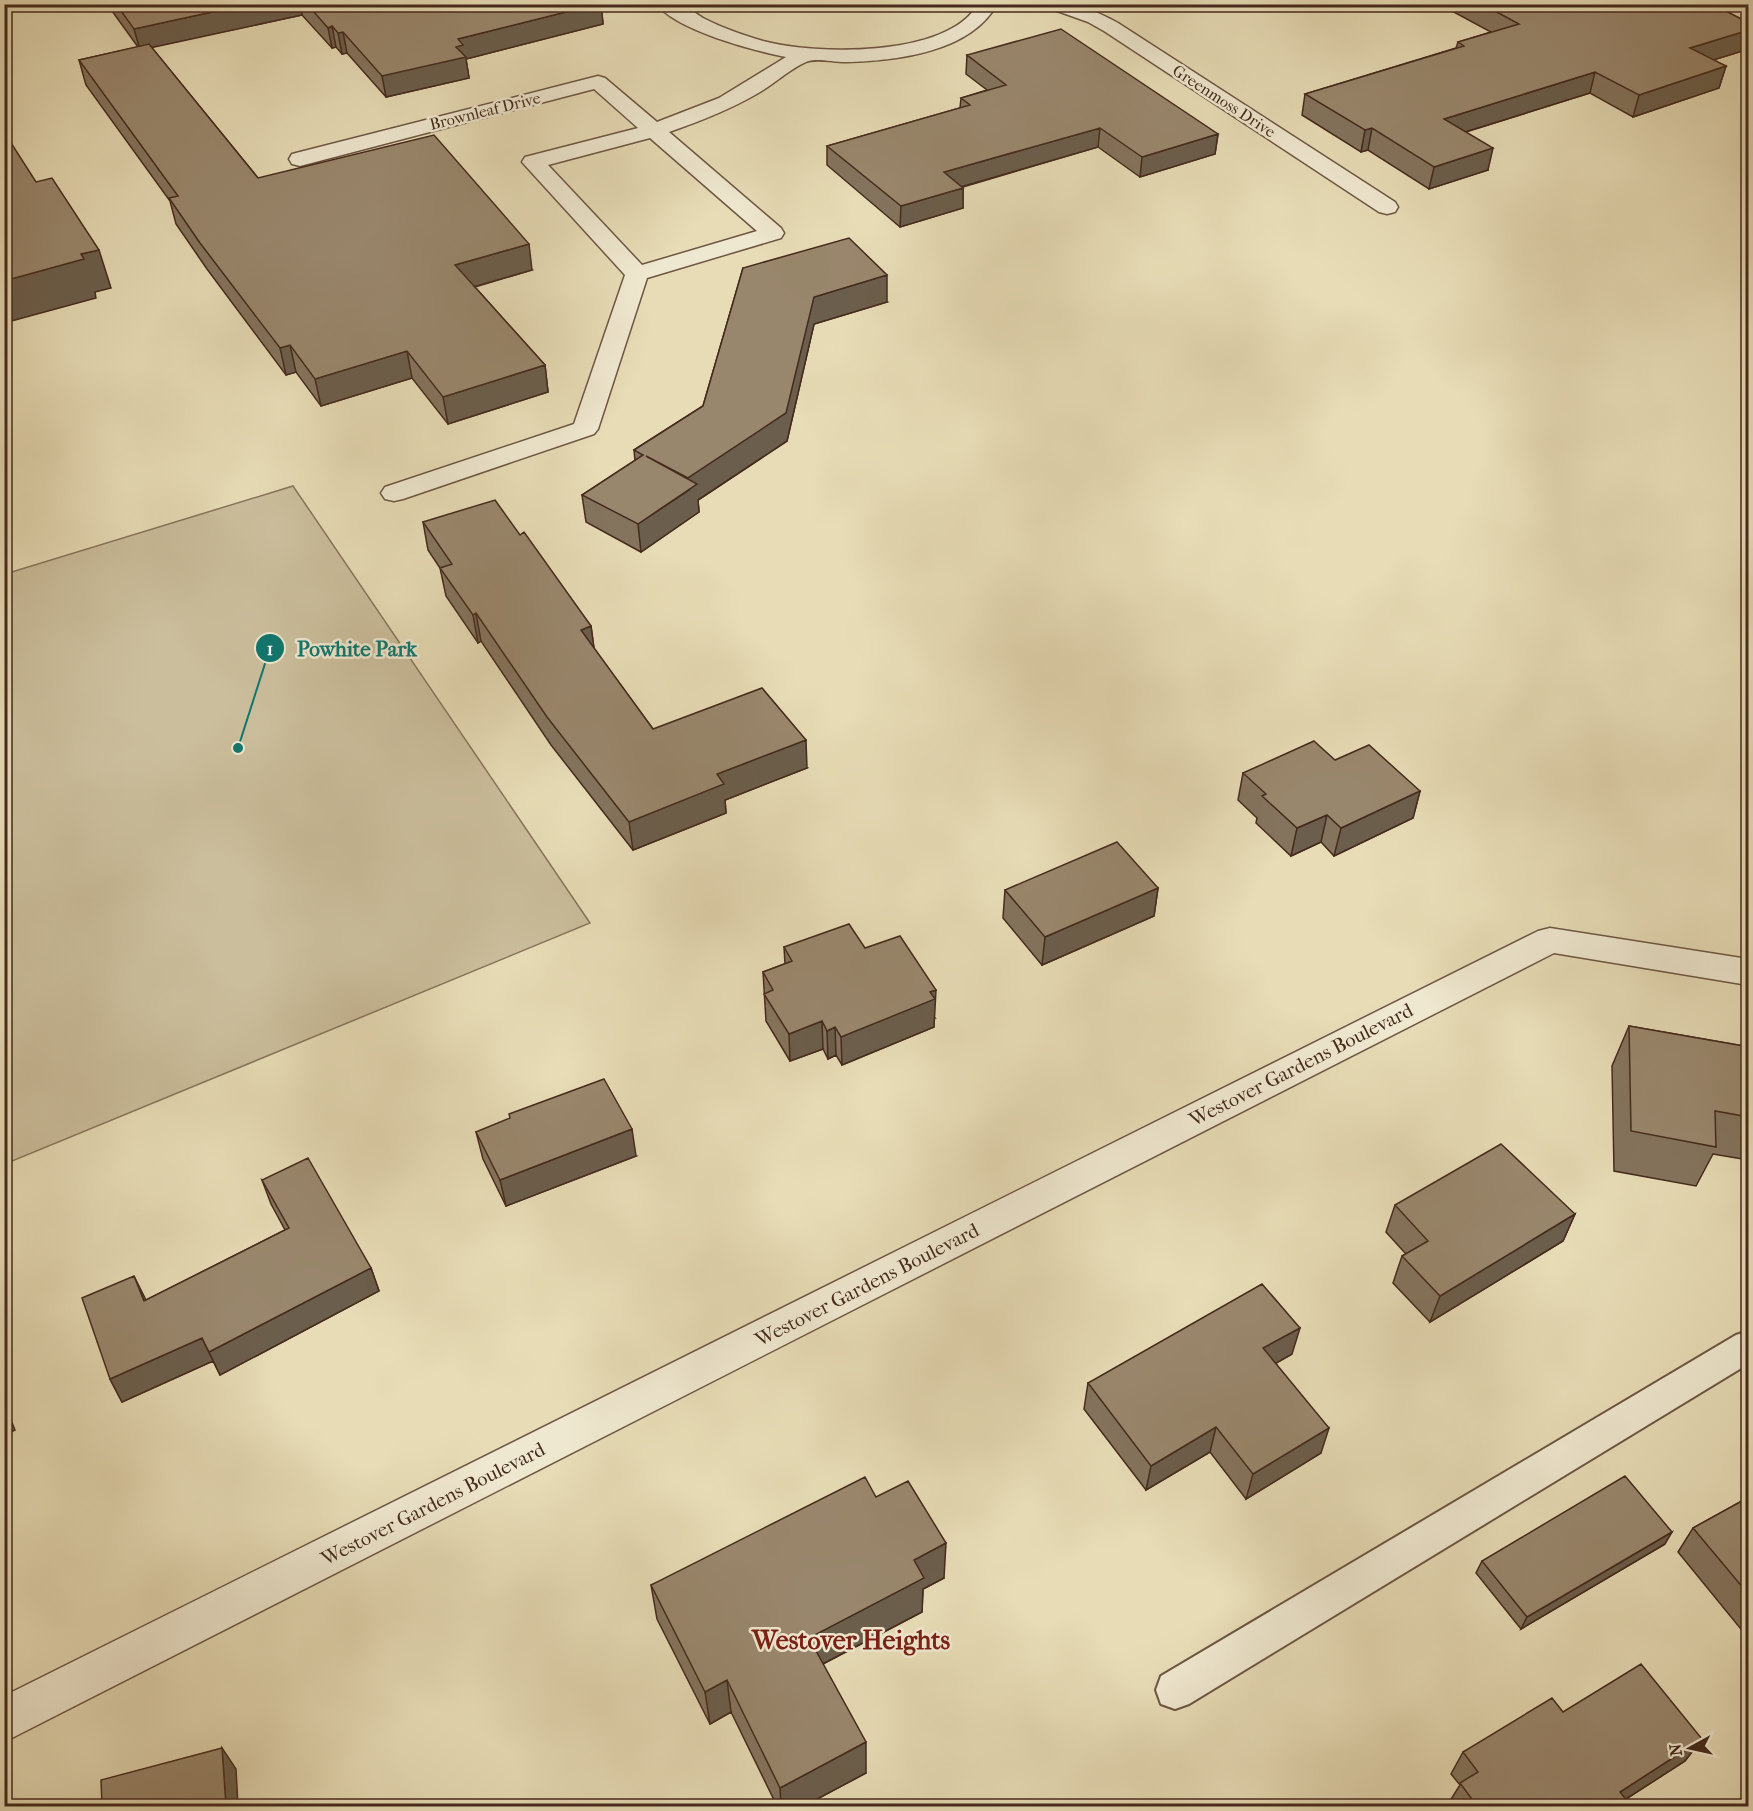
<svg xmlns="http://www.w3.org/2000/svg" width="1753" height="1811" font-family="'IM FELL French Canon',serif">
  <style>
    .green { fill: #cbbe9c; stroke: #88745c; stroke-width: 1.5 }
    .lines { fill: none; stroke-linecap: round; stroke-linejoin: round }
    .lane-casing { stroke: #6e5643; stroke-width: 4 }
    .street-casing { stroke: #6e5643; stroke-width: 3 }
    .lane { fill: #efe8d0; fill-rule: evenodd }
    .street { fill: #efe8d0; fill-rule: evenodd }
    .wall { fill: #84745e; stroke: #452a1d; stroke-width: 1.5 }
    .shaded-wall { fill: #6b5e4c; stroke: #452a1d; stroke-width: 1.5 }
    .building { fill: #99876d; stroke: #452a1d; stroke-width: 1.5 }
    .labels { text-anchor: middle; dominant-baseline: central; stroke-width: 5; stroke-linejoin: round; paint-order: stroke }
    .far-street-label { font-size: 16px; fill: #452a1d; stroke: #efe8d0 }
    .street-label { font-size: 20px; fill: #452a1d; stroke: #efe8d0 }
    .near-neighbourhood-label { font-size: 26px; font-weight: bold; fill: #7a1f14; stroke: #efe8d0 }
    .leader { fill: none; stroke: #0f766e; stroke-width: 2 }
    .callout-dot { fill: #0f766e; stroke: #efe8d0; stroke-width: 2 }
    .mark-label { font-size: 18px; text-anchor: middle; font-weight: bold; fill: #fff }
    .callout-label { font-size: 21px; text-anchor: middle; font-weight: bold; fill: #0f766e; stroke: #efe8d0; stroke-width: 5; stroke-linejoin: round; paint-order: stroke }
  </style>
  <rect width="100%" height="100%" fill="#e7dcb6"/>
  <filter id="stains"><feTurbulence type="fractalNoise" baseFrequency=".00333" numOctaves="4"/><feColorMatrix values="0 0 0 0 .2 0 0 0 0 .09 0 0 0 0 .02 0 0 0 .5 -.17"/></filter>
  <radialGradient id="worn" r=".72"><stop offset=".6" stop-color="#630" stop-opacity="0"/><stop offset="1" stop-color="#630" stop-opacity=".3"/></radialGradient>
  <path class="green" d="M293,486L590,923L5,1164V574Z"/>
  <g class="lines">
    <g class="lane-casing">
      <path id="lane" d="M1748,1331V1364L1189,1704L1175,1709L1161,1704L1156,1690L1161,1676L1736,1335Z"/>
    </g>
    <g class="street-casing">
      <path id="street" d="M657,4C664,4 673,3 680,4C688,6 696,14 703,18C722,28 743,35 763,41C814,55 948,58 978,4H997C971,52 896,61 847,62C836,63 816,57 806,62C790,69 775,83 760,92C731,109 701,121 669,132L781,228L784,233L781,238L647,278L598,429L594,434L403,499L394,501L385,499L381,493L385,487L574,424L625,275L522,162L525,157L638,128L594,89L300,166L292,164L289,159L292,154L598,76L605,78L657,122L719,98L786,57C755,51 675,30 657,4ZM650,138L757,231L642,265L548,165Z
        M1047,4C1077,4 1091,8 1118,23L1395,202L1398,207L1395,212L1387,214L1379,212L1104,31L1088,22L1049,8Z
        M1550,928L1748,959V985L1554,953L4,1742V1696L1538,931Z"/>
    </g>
    <use href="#lane" class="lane"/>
    <use href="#street" class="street"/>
  </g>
  <path class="wall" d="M107,4H601L603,24L466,59L469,78L386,97L347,53L342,54L336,47L332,48L302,15L151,47L258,178L532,270L475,287L545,365L548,392L448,424L412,378L321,406L296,372L286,375L207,269L176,224L170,201L86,85L79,60L138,47Z
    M1439,4H1712L1749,23V49L1713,60L1726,66L1719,88L1633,117L1590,93L1466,132L1488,170L1429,189L1368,150L1361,152L1302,115L1305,94L1456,48L1458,42L1491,32Z
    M967,55L1218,134L1215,154L1140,177L1098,147L963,187V208L900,227L827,165V146L960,108L961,98L987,90L966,74Z
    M743,268L887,302L814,324L787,441L698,500L699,512L641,552L586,522L582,495L635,461L634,450L703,406Z
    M423,522L520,535L591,626L594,649L653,729L807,768L725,800L726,813L633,850L551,745L481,641L478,643L446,596L440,568L428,550Z
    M1335,760L1420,791L1413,818L1334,856L1321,842L1291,856L1256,823L1257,818L1238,800L1243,773Z
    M1158,888L1154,916L1042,965L1003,918L1005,890Z
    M784,947L865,948L935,1018H934V1027L842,1065L836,1055L828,1059L823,1049L790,1061L766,1021L763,972L785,964Z
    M1629,1026L1749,1047V1160L1713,1154L1696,1186L1614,1171L1612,1066Z
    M476,1132L636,1156L506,1206L483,1159Z
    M262,1180L371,1268L379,1291L220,1375L213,1361L122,1402L110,1379L146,1300L285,1230L271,1204Z
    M1395,1205L1575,1214L1563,1241L1430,1322L1393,1283L1402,1256L1406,1254L1386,1232Z
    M1292,1354L1276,1363L1321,1453L1246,1499L1210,1452L1146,1490L1084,1409L1088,1383Z
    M876,1497L944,1578L923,1589L922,1612L823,1664L866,1773L804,1806H777L731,1712L710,1724L657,1619L651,1585Z
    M1749,1497V1639L1678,1552L1693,1528Z
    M1665,1544L1521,1629L1476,1573L1482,1561Z
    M1563,1712L1702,1739L1685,1761L1626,1799L1631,1806H1450L1448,1804L1460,1785L1451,1774L1463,1752Z"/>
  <path class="shaded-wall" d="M249,4H300L302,15L140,50L134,29Z
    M598,4H601L603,24L466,59L469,78L386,97L382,76L456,47L458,39Z
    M332,26L336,47L332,48L328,28Z
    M1749,30V49L1684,69L1690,48Z
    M343,32L347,53L342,54L338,33Z
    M1726,66L1719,88L1633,117L1639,95Z
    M1595,72L1590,93L1439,140L1444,119Z
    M1100,128L1098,147L943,192L944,172Z
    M1372,128L1368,150L1361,152L1365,130Z
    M1218,134L1215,154L1140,177L1142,157Z
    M1493,148L1488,170L1429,189L1434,167Z
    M963,188V208L900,227L901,206Z
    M529,244L532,270L459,291L455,265Z
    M99,250L111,288L95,292L96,298L4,323V281L81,254Z
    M887,275V302L814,324L787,441L698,500L699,512L641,552L638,524L689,490L688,478L814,297Z
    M290,345L296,372L286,375L280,348Z
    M407,351L412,378L321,406L315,379Z
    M545,365L548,392L448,424L443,397Z
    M476,613L481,641L478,643L473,615Z
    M591,626L595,655L581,630Z
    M806,740L807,768L725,800L726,813L633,850L629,822L717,774Z
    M1420,791L1413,818L1334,856L1341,828Z
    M1327,815L1321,842L1291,856L1297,828Z
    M1158,888L1154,916L1042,965L1045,937Z
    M936,990L934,1027L842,1065L841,1037L930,992Z
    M822,1021L823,1049L790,1061L789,1034Z
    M835,1027L836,1055L828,1059L827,1031Z
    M632,1129L636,1156L506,1206L500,1180Z
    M1575,1214L1563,1241L1430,1322L1440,1296Z
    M371,1268L379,1291L220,1375L209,1352Z
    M134,1276L146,1300L155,1325L144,1301Z
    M1300,1328L1292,1354L1257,1374L1263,1348Z
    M202,1338L213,1361L122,1402L110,1379Z
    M4,1402L15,1430L4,1435Z
    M1216,1427L1210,1452L1146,1490L1151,1466Z
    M1329,1428L1321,1453L1246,1499L1253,1474Z
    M1672,1532L1665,1544L1521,1629L1527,1617Z
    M946,1543L944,1578L923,1589L922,1612L811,1670L809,1638L914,1560Z
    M727,1680L731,1712L710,1724L705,1692Z
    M1702,1739L1685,1761L1615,1806L1620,1792Z
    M866,1742V1773L804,1806H781L780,1788Z
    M222,1748L236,1769L238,1806H226Z"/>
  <path class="building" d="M116,4H249L134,29Z
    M307,4H598L458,39L463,45L456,47L466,57L382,76L343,32L338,33L332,26L328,28Z
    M1482,4H1712L1749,23V30L1690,48L1726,66L1639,95L1595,72L1444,119L1493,148L1434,167L1372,128L1365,130L1305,94L1464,46L1458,42L1519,24Z
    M1061,29L1218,134L1142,157L1100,128L944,172L963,188L901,206L827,146L970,105L961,98L1006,85L967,55Z
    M149,44L258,178L434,135L529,244L455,265L545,365L443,397L407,351L315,379L290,345L280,348L200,243L169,198L178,196L79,60Z
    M4,132L36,182L52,178L99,250L81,254L84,259L4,281Z
    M849,238L887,275L814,297L786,413L688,478L646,456L697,484L638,524L582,495L643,455L634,450L703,406L743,268Z
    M495,500L520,535L524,532L591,626L581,630L653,729L762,688L806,740L717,774L724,784L629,822L547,717L476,613L473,615L440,568L452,564L423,522Z
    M1314,741L1335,760L1369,745L1420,791L1341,828L1327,815L1297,828L1262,796L1266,794L1243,773Z
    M1117,842L1158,888L1045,937L1005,890Z
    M849,924L865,948L900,936L936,990L930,992L935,999L841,1037L835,1027L827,1031L822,1021L789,1034L764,994L773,990L763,972L792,961L784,947Z
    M1629,1026L1749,1047V1117L1715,1111L1716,1147L1631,1131Z
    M604,1079L632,1129L500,1180L476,1132L510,1118L509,1114Z
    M1501,1144L1575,1214L1440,1296L1402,1256L1428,1241L1395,1205Z
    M308,1158L371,1268L209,1352L202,1338L110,1379L82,1298L134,1276L144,1301L289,1228L262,1180Z
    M1262,1284L1300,1328L1263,1348L1329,1428L1253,1474L1216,1427L1151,1466L1088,1383Z
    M1625,1476L1672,1532L1527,1617L1482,1561Z
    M865,1477L876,1497L908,1481L946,1543L914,1560L924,1578L809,1638L866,1742L780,1788L727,1680L705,1692L651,1585Z
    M1749,1497V1595L1693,1528Z
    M1641,1664L1702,1739L1620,1792L1631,1806H1477L1460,1783L1478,1772L1463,1752L1552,1698L1563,1712Z
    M222,1748L226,1806H102L101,1780Z"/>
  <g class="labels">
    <g class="far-street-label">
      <text transform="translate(1224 101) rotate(33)">Greenmoss Drive</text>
      <text transform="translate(485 111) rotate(-14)">Brownleaf Drive</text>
    </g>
    <g class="street-label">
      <text transform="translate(1301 1065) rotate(-27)">Westover Gardens Boulevard</text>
      <text transform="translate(867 1285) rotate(-27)">Westover Gardens Boulevard</text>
      <text transform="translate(433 1504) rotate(-27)">Westover Gardens Boulevard</text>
    </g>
    <g class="near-neighbourhood-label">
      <text x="851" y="1640">Westover Heights</text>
    </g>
  </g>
  <path class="leader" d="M238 748L270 648"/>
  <g class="callout-dot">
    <circle cx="238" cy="748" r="6"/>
    <circle cx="270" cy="648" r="15"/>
  </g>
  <g class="mark-label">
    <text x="270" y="655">1</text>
  </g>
  <g class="callout-label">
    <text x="357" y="656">Powhite Park</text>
  </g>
  <rect width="1753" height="1811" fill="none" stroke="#e7dcb6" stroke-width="24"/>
  <rect x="6" y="6" width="1741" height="1799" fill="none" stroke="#452a1d" stroke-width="3"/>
  <rect x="12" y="12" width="1729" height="1787" fill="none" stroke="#452a1d" stroke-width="1.5"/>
  <g transform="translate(1690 1748) rotate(262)" stroke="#efe8d0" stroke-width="4.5" paint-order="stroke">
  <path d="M0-4.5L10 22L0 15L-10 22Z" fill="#452a1d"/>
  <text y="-9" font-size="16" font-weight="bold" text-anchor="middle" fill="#452a1d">N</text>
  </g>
  <rect width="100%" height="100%" filter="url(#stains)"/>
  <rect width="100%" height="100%" fill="url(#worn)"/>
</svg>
